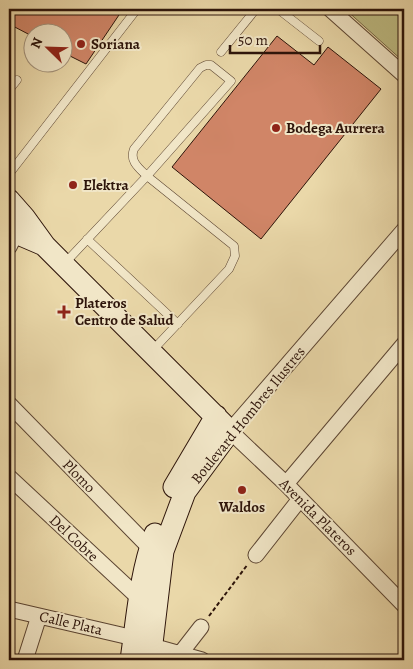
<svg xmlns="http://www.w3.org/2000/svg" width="413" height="669" font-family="Alegreya,serif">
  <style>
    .green { fill: #bebc83; stroke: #766846 }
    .building { fill: #d08567; stroke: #2d140a }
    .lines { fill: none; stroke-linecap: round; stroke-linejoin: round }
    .service-casing { stroke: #5c4532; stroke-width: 9 }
    .minor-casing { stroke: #5c4532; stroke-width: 17 }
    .secondary-casing { stroke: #2d140a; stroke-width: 23 }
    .path { stroke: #2d140a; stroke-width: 2; stroke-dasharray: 4 2.5; stroke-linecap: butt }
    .service { stroke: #f1e6c7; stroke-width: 8 }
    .minor { stroke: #f1e6c7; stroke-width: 15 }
    .secondary { stroke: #f1e6c7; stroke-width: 21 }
    .poi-dot { fill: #8f2418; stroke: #f1e6c7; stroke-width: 2 }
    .labels { text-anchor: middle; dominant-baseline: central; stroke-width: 4; stroke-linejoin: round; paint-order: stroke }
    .poi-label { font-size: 15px; font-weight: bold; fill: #2d140a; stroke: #f1e6c7; text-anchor: start }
    .street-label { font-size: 15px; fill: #2d140a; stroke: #f1e6c7 }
  </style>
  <rect width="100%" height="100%" fill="#ead8a9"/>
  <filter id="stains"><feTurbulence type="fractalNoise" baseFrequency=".004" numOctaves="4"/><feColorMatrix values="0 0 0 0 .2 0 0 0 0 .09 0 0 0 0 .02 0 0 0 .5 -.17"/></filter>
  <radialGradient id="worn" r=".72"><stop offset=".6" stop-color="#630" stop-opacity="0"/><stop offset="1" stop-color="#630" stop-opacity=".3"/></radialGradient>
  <path class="green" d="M345,9H404V62Z"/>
  <path class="building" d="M9,9H123L86,64L62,52V32H32V36L9,24Z
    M277,36L314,65L328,47L381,89L261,239L172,167Z"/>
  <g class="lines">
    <g class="service-casing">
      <path id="service" d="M278,9L319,41
        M221,52L256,9
        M206,65H211L231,81L147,176C139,168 129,161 134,149L200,68Z
        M9,90L17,80
        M9,174L137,9
        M87,239L178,324
        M65,263L147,176L234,246L235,256L229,269L151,352"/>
    </g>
    <g class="minor-casing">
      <path id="minor" d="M330,9L404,75
        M404,230L230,431L286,484L404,605
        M9,247L20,225
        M9,404L150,548L159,550
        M9,477L139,598
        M286,484L404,344
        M256,555L300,499
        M9,609L134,638L152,646L202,660
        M180,654L201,627
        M25,660L39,616"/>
    </g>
    <g class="secondary-casing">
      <path id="secondary" d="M9,200L24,217L45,246L230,431L185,492L163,551L150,660
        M9,227L16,233L44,245
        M174,487L216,416
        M131,660C137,619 140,574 155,534"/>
    </g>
    <path class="path" d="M209,616L248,564"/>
    <use href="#service" class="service"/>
    <use href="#minor" class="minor"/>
    <use href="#secondary" class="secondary"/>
  </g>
  <g class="poi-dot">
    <circle cx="81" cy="44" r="5"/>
    <circle cx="276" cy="128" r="5"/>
    <circle cx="73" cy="185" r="5"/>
    <path d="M61.5 304.5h5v5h5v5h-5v5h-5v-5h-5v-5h5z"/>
    <circle cx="242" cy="490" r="5"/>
  </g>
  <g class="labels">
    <g class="poi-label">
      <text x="91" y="44">Soriana</text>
      <text x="286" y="128">Bodega Aurrera</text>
      <text x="83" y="185">Elektra</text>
      <text x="75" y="303">Plateros<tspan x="75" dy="17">Centro de Salud</tspan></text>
      <text x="242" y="507" text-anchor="middle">Waldos</text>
    </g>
    <g class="street-label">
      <text transform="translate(248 415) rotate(-51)">Boulevard Hombres Ilustres</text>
      <text transform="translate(79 476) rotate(46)">Plomo</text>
      <text transform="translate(318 517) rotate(45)">Avenida Plateros</text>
      <text transform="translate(74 538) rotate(43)">Del Cobre</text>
      <text transform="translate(71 623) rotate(13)">Calle Plata</text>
    </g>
  </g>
  <rect width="413" height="669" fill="none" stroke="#ead8a9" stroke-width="30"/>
  <rect x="10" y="10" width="393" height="649" fill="none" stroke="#2d140a" stroke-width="2.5"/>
  <rect x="15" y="15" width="383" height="639" fill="none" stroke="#2d140a"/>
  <g transform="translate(48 48) rotate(293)"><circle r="24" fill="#f1e6c7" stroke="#a3927b"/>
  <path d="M0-4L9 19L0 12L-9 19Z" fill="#8f2418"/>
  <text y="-8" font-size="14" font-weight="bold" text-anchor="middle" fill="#2d140a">N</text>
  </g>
  <path d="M230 45v8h90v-8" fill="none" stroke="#2d140a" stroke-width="2.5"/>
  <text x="238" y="45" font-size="15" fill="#2d140a" stroke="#f1e6c7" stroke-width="4" paint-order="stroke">50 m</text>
  <rect width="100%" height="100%" filter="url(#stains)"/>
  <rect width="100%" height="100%" fill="url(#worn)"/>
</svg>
